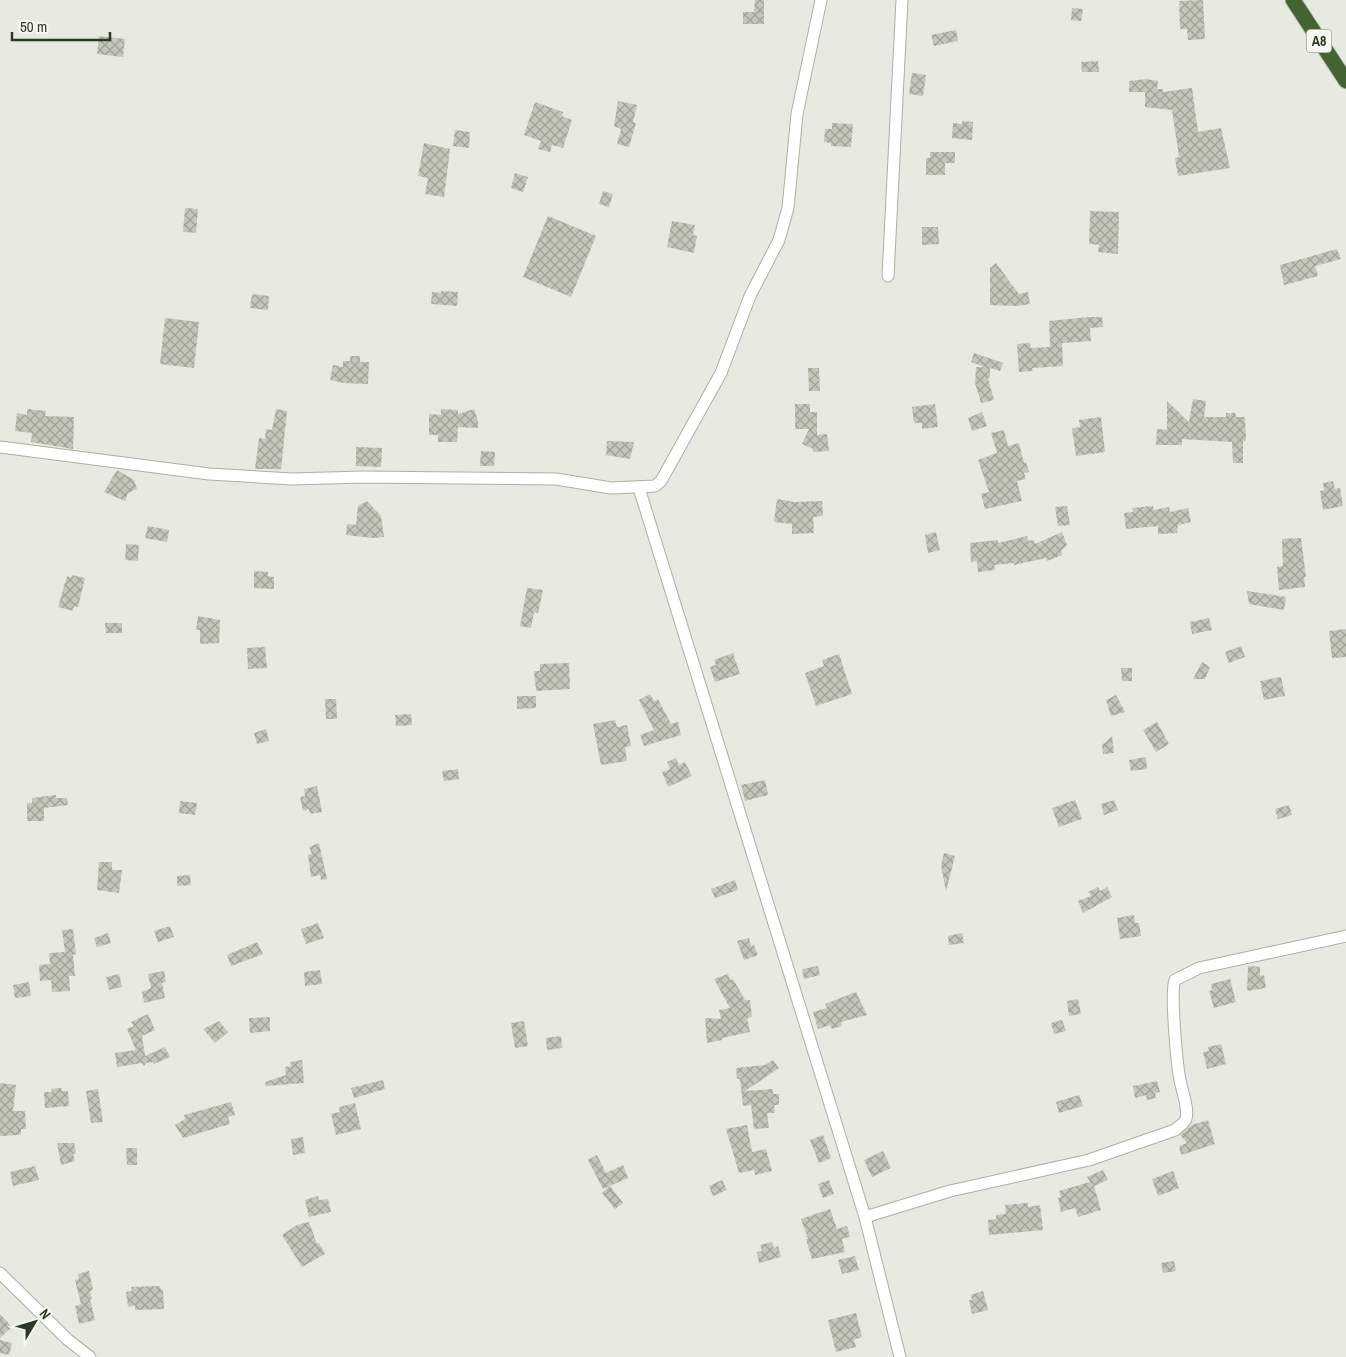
<svg xmlns="http://www.w3.org/2000/svg" width="1346" height="1357" font-family="'Archivo Narrow',sans-serif">
  <style>
    .building { fill: url(#building-cross-hatch) }
    .lines { fill: none; stroke-linecap: round; stroke-linejoin: round }
    .street-casing { stroke: #aab1a4; stroke-width: 13 }
    .highway-casing { stroke: #c4c8c1; stroke-width: 17 }
    .street { stroke: #fff; stroke-width: 11 }
    .highway { stroke: #436331; stroke-width: 15 }
    .labels { text-anchor: middle; dominant-baseline: central; stroke-width: 5; stroke-linejoin: round; paint-order: stroke }
    .shield { fill: #f5f7f1; stroke: #687261; stroke-width: 1 }
    .shield-label { font-size: 14px; font-weight: bold; fill: #2c3923 }
  </style>
  <defs>
    <pattern id="building-cross-hatch" width="8" height="8" patternUnits="userSpaceOnUse" patternTransform="scale(1.25)"><rect width="8" height="8" fill="#c1c8b9"/><path d="M0 0l8 8M0 8l8-8" fill="none" stroke="#9da396"/></pattern>
  </defs>
  <rect width="100%" height="100%" fill="#e6eae1"/>
  <path class="building" d="M755,0H764V24H743V12H754Z
    M1203,0L1205,39L1188,40L1187,29H1180L1179,1Z
    M1072,8L1083,9L1081,21L1071,20Z
    M956,30L958,41L934,46L931,35Z
    M99,36L125,39L123,57L97,54Z
    M1098,61L1099,72H1082L1081,62Z
    M912,73L926,75L923,96L909,94Z
    M1146,79L1158,81L1157,89H1163V92L1192,88L1198,132L1221,128L1230,168L1178,176L1175,158L1179,157L1172,110L1145,107V92H1129V81Z
    M618,101L637,105L633,122L636,123L629,147L617,144L621,129L614,126Z
    M535,102L563,112L562,116L572,120L563,148L552,145L550,152L538,149L541,141L524,135Z
    M962,121L973,122L972,140L952,138L953,123L962,124Z
    M832,123L853,124L851,147L831,146V143L824,142L825,129H832Z
    M455,130L470,132L469,148L453,146Z
    M424,143L450,149L444,197L425,194L428,178L418,176Z
    M930,152H955V163H945V175H926V158H930Z
    M515,173L528,177L523,192L511,188Z
    M603,191L613,194L609,207L599,204Z
    M185,208L198,209L196,233L183,232Z
    M1090,211L1119,212L1118,254L1098,252L1099,245L1089,244Z
    M548,216L596,236L571,297L523,277Z
    M672,221L695,225L693,235L697,236L694,253L667,247Z
    M922,227H938L939,244L922,245Z
    M1337,249L1341,259L1315,266L1318,276L1284,285L1280,265Z
    M996,263L1019,294L1028,292L1030,304L1018,306L990,305V268Z
    M441,291L458,292L457,306L431,304L432,292L441,293Z
    M252,294L269,296L268,310L250,308Z
    M1089,317H1102L1103,327L1090,328L1091,341L1062,343L1063,366L1032,368L1033,371L1019,372L1017,344L1030,343L1031,348L1050,347L1049,321Z
    M165,318L199,322L194,368L160,364Z
    M974,353L1003,363L1000,371L990,368V378H988L994,400L981,403L975,383L976,367H985L971,362Z
    M350,356H360V362H369L368,384L343,383L330,380L333,365L343,367V361H350Z
    M808,368H819L820,391H809Z
    M1193,399L1206,401L1204,417H1226V413H1235L1236,417H1245L1246,441H1243V463H1233L1232,442L1182,439V445H1156L1157,429L1167,430V401L1189,422Z
    M795,404H810V412H817V435L827,434L829,451L813,452V449L802,444L809,429H795Z
    M935,404L938,427L922,429V423H914L912,407Z
    M27,409L46,411L45,416L74,417L73,449L31,442L32,433L15,431L17,413L27,415Z
    M276,409L287,411L281,469H255L259,438L265,439L266,429L272,430Z
    M441,409L458,410V414L474,409L478,421V428L458,427L457,442H438V435H429V414L441,415Z
    M982,412L987,426L972,431L968,418Z
    M1101,417L1105,452L1076,456L1072,428L1080,427L1079,420Z
    M1004,430L1008,446L1019,443L1024,463L1026,462L1029,472L1024,473L1026,479L1017,481L1022,501L985,509L981,494L989,492L978,460L997,453L991,433Z
    M607,441L634,442L630,459L606,455Z
    M356,447L382,448L381,467L356,466Z
    M481,451L495,452L494,466H480Z
    M117,470L134,480L137,489L128,493L125,501L104,492Z
    M1333,481L1335,489L1340,488L1343,506L1323,510L1320,491L1324,490L1323,483Z
    M777,499L794,502L822,501L823,516L813,517L814,533L792,534V524L774,522Z
    M367,501L381,516L384,537L373,538L346,535L347,524L356,525L358,506Z
    M1067,506L1070,525L1058,526L1055,507Z
    M1153,506L1154,510L1169,507L1170,512L1188,508L1191,522L1178,525L1177,533L1158,534V526L1126,529L1124,513L1133,512L1132,508Z
    M148,526L169,530L167,542L145,538Z
    M936,532L940,550L928,553L925,535Z
    M1062,532L1067,545L1061,551L1062,555L1047,561L1046,558L1014,565V563L994,565L995,570L978,572L977,561L971,562L970,543L998,540V543L1027,536L1028,541L1034,540L1035,544Z
    M1301,538L1306,577H1304L1305,587L1279,590L1277,567L1283,566L1282,539Z
    M126,544L139,545L138,561L125,560Z
    M254,571L268,572V576L274,577V589L254,588Z
    M72,575L85,578L78,607L74,606L73,611L58,607L67,576L71,578Z
    M527,588L543,590L538,613L534,612L531,628L520,626Z
    M1247,591L1286,597L1284,610L1249,604Z
    M198,616L220,620L219,643L200,644V630H196Z
    M1209,618L1212,630L1192,634L1190,622Z
    M105,623H122V633H106Z
    M1346,629V657L1332,658L1329,631Z
    M1241,646L1245,657L1229,663L1225,652Z
    M265,647L267,668L248,669L247,648Z
    M733,653L740,674L715,682L710,667L716,665L714,660Z
    M839,654L852,694L816,706L805,673L824,666L822,660Z
    M1202,662L1210,667L1205,679H1193Z
    M569,663L570,689L536,691L534,671H540V664Z
    M1121,668H1132V681H1122Z
    M1281,677L1285,696L1264,700L1260,681Z
    M650,694L654,701L658,699L671,724L678,722L681,735L644,746L640,735L654,730L639,700Z
    M1116,695L1125,712L1111,716L1106,700Z
    M517,696H536V708L517,709Z
    M325,699H336L337,719H326Z
    M411,714L412,725L396,726L395,715Z
    M615,720L617,727L627,725L631,746L625,747L627,761L601,765L593,724Z
    M1157,722L1169,744L1156,752L1143,730Z
    M266,729L269,741L257,744L254,733Z
    M1112,736L1114,753L1103,754L1102,745Z
    M1146,757L1147,769L1131,771L1129,760Z
    M676,758L679,765L685,762L692,776L668,787L662,772L670,769L667,762Z
    M458,769L459,779L444,781L442,771Z
    M765,780L768,795L745,801L741,785Z
    M317,786L322,812L310,814L309,809L303,811L300,797L305,796L304,789Z
    M56,795V798H67L68,805L44,808V821H27V803H32V798Z
    M1075,800L1082,819L1059,827L1052,808Z
    M1114,800L1118,810L1104,815L1101,804Z
    M180,801L197,803L195,815L179,813Z
    M1289,805L1292,815L1278,819L1275,809Z
    M319,843L327,879L321,880L320,875L311,877L308,855L312,854L309,847Z
    M944,853L955,856L946,891L941,865Z
    M99,862H112V870H122L119,893L97,890Z
    M190,875L191,885L177,886V876Z
    M735,880L738,890L715,898L711,889Z
    M1098,887L1100,891L1107,887L1112,897L1083,913L1078,901L1091,896L1088,892Z
    M1134,915L1135,923H1139L1141,936L1120,939L1117,918Z
    M318,923L324,938L306,944L301,929Z
    M170,926L174,937L158,942L154,931Z
    M73,929L76,954L73,955L75,976H69L70,991L52,992L51,980L40,981L39,965L50,964L49,953L65,952L62,930Z
    M108,933L111,943L97,947L94,938Z
    M962,933L964,943L949,945L948,936Z
    M749,938L751,946L754,945L758,955L744,960L737,941Z
    M257,942L263,954L231,966L227,955Z
    M818,966L820,975L804,979L802,969Z
    M1248,966L1260,967V976L1264,975L1266,988L1247,991Z
    M320,970L322,984L305,986L304,972Z
    M164,971L166,982L162,983L165,998L144,1003L142,992L151,988L148,974Z
    M119,974L122,987L109,990L106,977Z
    M728,974L730,980L733,979L745,1000H750L752,1017L747,1018L750,1032L722,1038V1040L707,1043L705,1018L721,1019L719,1010L730,1008L714,979Z
    M1230,979L1236,1002L1214,1008L1209,991L1212,990L1211,984Z
    M29,982L31,996L15,998L13,985Z
    M856,992L867,1015L841,1022L842,1026L832,1029L830,1025L818,1029L813,1012L827,1008L825,1004Z
    M1078,999L1081,1014L1069,1016L1067,1001Z
    M148,1014L155,1030L142,1036L145,1056L165,1047L170,1057L154,1064L153,1062L146,1063L144,1066L142,1063L117,1067L115,1053L136,1050L127,1029L134,1026L131,1022Z
    M270,1017V1031L250,1033L249,1018Z
    M1062,1020L1066,1031L1054,1034L1051,1023Z
    M219,1021L228,1032L215,1043L203,1029Z
    M524,1021L528,1046L515,1048L511,1023Z
    M561,1036L562,1048L547,1050L546,1038Z
    M1221,1044L1226,1064L1207,1069L1203,1052L1209,1051L1208,1047Z
    M302,1060L304,1083L266,1086L265,1082L286,1075L285,1067L291,1066L290,1062Z
    M773,1060L779,1068L745,1091L773,1089V1094H779V1105H774L775,1113H767L769,1128L754,1129L751,1105L743,1106L740,1079H737L736,1068L765,1065Z
    M383,1080L385,1089L354,1098L351,1088Z
    M1157,1081L1160,1092L1155,1093L1156,1098L1147,1100L1146,1095L1135,1098L1133,1086Z
    M0,1083L16,1085L13,1111H25L26,1129H21V1134L18,1135L0,1136Z
    M61,1088L62,1091H68L69,1106L45,1108L44,1092H52L51,1089Z
    M98,1089L103,1122L91,1123L86,1091Z
    M1079,1095L1083,1106L1059,1113L1056,1102Z
    M231,1102L235,1115L228,1117L230,1124L183,1138L175,1125L185,1119L184,1115Z
    M355,1103L361,1129L336,1135L331,1114L340,1112L339,1107Z
    M1208,1120L1215,1144L1181,1155L1179,1146L1187,1143L1180,1135L1192,1125Z
    M747,1125L752,1152L766,1149L772,1171L755,1175L754,1170L739,1173L726,1129Z
    M823,1135L831,1158L819,1163L810,1140Z
    M303,1137L305,1153L293,1155L291,1139Z
    M57,1143H74L76,1153L73,1154L75,1161L61,1165Z
    M126,1148H137V1165H127Z
    M883,1151L891,1168L872,1177L864,1160Z
    M597,1155L606,1173L623,1165L628,1178L603,1189L588,1160Z
    M35,1166L39,1180L13,1186L10,1172Z
    M1103,1170L1108,1180L1094,1186L1101,1210L1078,1217L1075,1208L1061,1212L1058,1198L1061,1197L1059,1191L1090,1182L1087,1177Z
    M1173,1171L1179,1188L1158,1196L1152,1179Z
    M722,1180L727,1190L713,1196L709,1186Z
    M829,1180L834,1194L823,1198L818,1184Z
    M610,1186L623,1203L615,1209L602,1193Z
    M318,1196L319,1200L328,1199L331,1212L309,1217L305,1200Z
    M1028,1203V1207L1040,1205L1043,1230L989,1235L988,1220L996,1219V1215L1006,1214L1005,1205Z
    M830,1209L837,1229L847,1226L850,1237L842,1239L845,1252L812,1259L806,1239H808L801,1219Z
    M309,1222L317,1244L319,1243L325,1254L302,1267L282,1235L297,1225Z
    M772,1242L774,1248L778,1246L781,1257L759,1263L757,1252L762,1251L760,1245Z
    M855,1256L859,1270L842,1274L838,1260Z
    M1174,1261L1176,1271L1163,1273L1161,1263Z
    M89,1271L93,1290L90,1291L92,1299H90L95,1320L79,1324L75,1306L81,1304L75,1280L79,1279L78,1274Z
    M160,1286L161,1290H163L164,1309L135,1310V1305L128,1307L126,1292L132,1291L131,1287Z
    M983,1291L988,1310L972,1314L969,1300H972L971,1295Z
    M856,1313L862,1337L854,1340L856,1347L836,1352L828,1320Z
    M0,1314L12,1327L0,1338Z
    M0,1340L12,1343L9,1355L0,1353Z"/>
  <g class="lines">
    <g class="street-casing">
      <path id="street" d="M888,276L902,0
        M0,447L209,474L292,479L363,477L556,479L611,488L655,486L661,481L721,373L750,296L779,240L788,208L797,114L821,0
        M639,488L865,1217L900,1357
        M865,1217L950,1191L1089,1160L1175,1130C1179,1126 1184,1124 1186,1119C1189,1108 1182,1092 1180,1080C1177,1065 1170,991 1175,980L1199,968L1346,936
        M0,1273L68,1340L90,1357"/>
    </g>
    <g class="highway-casing">
      <path id="highway" d="M1293,0L1346,81"/>
    </g>
    <use href="#street" class="street"/>
    <use href="#highway" class="highway"/>
  </g>
  <g class="labels">
    <rect class="shield" x="1306.5" y="29.5" width="25" height="23" rx="4"/>
    <g class="shield-label">
      <text x="1319" y="41">A8</text>
    </g>
  </g>
  <g transform="translate(35 1322) rotate(52)" stroke="#f5f7f1" stroke-width="4" paint-order="stroke">
  <path d="M0-4L9 19L0 12L-9 19Z" fill="#2c3923"/>
  <text y="-8" font-size="14" font-weight="bold" text-anchor="middle" fill="#2c3923">N</text>
  </g>
  <path d="M12 32v8h98v-8" fill="none" stroke="#2c3923" stroke-width="2.5"/>
  <text x="20" y="32" font-size="15" fill="#2c3923" stroke="#f5f7f1" stroke-width="4" paint-order="stroke">50 m</text>
</svg>
